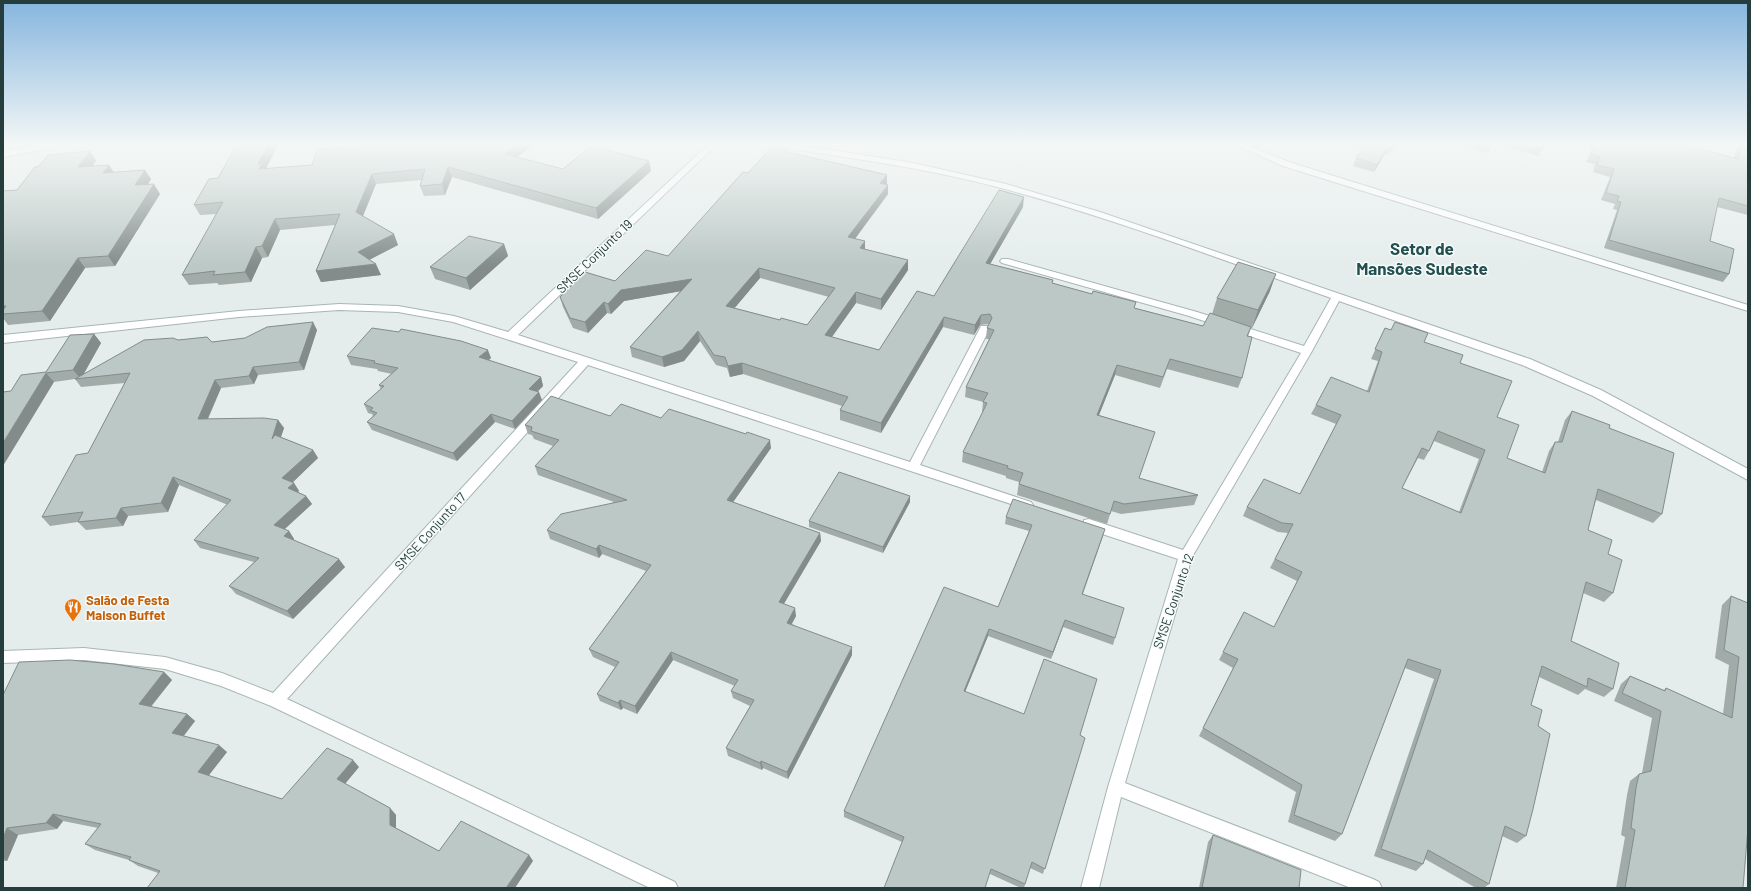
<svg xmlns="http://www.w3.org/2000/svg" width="1751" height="891" font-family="Barlow,sans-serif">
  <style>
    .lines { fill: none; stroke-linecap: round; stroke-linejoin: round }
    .minor-casing { stroke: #a8b5b4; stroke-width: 2 }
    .minor { fill: #fff; fill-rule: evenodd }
    .wall { fill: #a1aca9; fill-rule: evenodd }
    .shaded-wall { fill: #838c8a }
    .building { fill: #bbc8c5; stroke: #838c8a; fill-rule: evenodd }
    .labels { text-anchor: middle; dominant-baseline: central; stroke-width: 3; stroke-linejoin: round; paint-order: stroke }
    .street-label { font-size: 13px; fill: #253e3d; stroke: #f6faf9 }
    .food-label { font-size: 13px; font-weight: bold; fill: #c56008; stroke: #f6faf9; text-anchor: start }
    .district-label { font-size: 17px; font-weight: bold; fill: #224f4f; stroke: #f6faf9 }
  </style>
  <rect width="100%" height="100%" fill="#e5edec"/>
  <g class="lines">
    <g class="minor-casing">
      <path id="minor" d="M51,143H67L63,146L3,157V151Z
        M710,143H718L518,335L910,462L980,328L981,326H989L990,328L920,465L1031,502L1033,505L1031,508L1027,510L1023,508L588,365L287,699L675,882L678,888H650L271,706L221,686L165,669L84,660L3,663V651L84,648L165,657L222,673L273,693L578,362L453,322L398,312L339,310L239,317L3,343V335L239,311L339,304L398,306L454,316L508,332Z
        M769,143H786L913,163L1006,184L1100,212L1530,359L1601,390L1748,469V480L1593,396L1522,365L1339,301L1312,351L1192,557L1125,783L1373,879L1379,882L1382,888H1351L1121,797L1099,888H1081L1108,787L1178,559L1084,528L1083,524L1084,520L1089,519L1183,550L1301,353L1189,316L1002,263L1000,261L1002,259H1008L1197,312L1304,346L1331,298C1222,260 1113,218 1001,188C927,168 849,158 773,146Z
        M1232,143H1242L1289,162L1748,305V311L1283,166Z"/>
    </g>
    <use href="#minor" class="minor"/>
  </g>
  <path class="wall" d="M279,143L266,169L312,165L378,145L379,143H531L532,146L517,157L563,169L649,161L651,171L598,219L452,177L445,195L424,196L420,186L422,180L376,184L363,216L398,245L369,260L381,275L321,282L316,271L335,225L280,230L268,257L262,258L251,282L219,285L217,283L189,285L182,275L217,214L200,215L194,205L218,178Z
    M1252,143H1266L1263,146Z
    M1277,143H1292L1288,146Z
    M1342,143H1398L1396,147H1394L1388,155L1385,154L1374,172L1353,166L1356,158L1362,149Z
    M1450,143H1545L1539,156L1493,144L1488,153Z
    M1572,143H1682L1681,144L1734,158L1736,150L1741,143L1748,144V215L1717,207L1710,241L1729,274L1723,282L1604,248L1617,210L1613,209L1615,204L1601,200L1610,177L1593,172L1595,164L1586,162L1592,148Z
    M90,151L96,161L92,166L109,165L113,172L151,179L148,184L160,194L115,266L85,268L50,321L8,325L3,318V191L17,190L38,167Z
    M748,173L887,175V184L888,194L855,238L865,249L908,260V270L881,310L856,303L832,337L879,350L934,296L1023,207L990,264L1053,280L1052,283L1135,308L1203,326L1212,314L1217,298L1270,291L1252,328H1251L1248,336L1242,378L1238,388L1167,369L1160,388L1115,375L1099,415L1155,432L1139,478L1198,495L1194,505L1121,514L1111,511L1107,524L1017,495L1019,482L1006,478V476L962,462L963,452L983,413L982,412L983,402L965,397L966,387L989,339H986L987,328L989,324L980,325L974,335L943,327L881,433L840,420V410L842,406L743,374L730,377L727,368L716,365L700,341L684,361L664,367L632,357L630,347L680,291L624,301L611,314L607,313L588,333L573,328L563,307L560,297L615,281L668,256ZM760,278L829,297L807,325L780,320L734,308Z
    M504,244L508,256L470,290L435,279L430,267Z
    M1385,328L1424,342L1460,363L1497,417L1507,458L1542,472L1549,451L1555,442H1558L1565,420L1572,411L1609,428L1662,514L1653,523L1596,500L1588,530L1608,554L1613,593L1604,602L1583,593L1571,641L1613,689L1604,697L1585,689L1578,695L1539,677L1531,705L1538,726L1526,836L1517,843L1502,836L1489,884L1484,888H1476L1425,859L1423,864L1416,871L1374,856L1434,679L1405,668L1342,834L1335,841L1288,822L1296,792L1199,736L1233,668L1219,660L1244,612L1274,627L1297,581L1270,568L1288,533L1278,532L1243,516L1247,507L1300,494L1336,424L1311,414L1316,405L1367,391L1378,361L1371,359ZM1434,441L1479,459L1459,512L1402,488L1418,458L1424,460L1429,451Z
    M317,330L304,370L258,375L254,384L221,388L208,419L278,420L284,428L281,437L313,450L318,458L292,482L294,483L299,491L298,492L306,496L312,504L284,530L289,531L294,539V540L345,567L293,619L236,594L229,586L254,562L200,548L194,540L228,505L179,485L168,512L128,516L123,526L86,530L78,522L50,526L42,517L88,453L125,383L81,387L75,379L54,382L11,391L46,372L94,334L101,343L83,374L178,340L212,342Z
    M347,356L491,358L488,360L541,377L543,386L537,392L542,400L515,429L495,422L457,461L372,430L367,422L373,416L372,414L368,413L364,404L381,389L379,385L392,374L378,371L377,369L351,365Z
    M610,416L661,418L771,448L733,502L820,533L821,541L784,604L796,616L792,624L852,655L788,779L763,768L762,770L728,756L726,748L750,706L733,698L731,691L735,686L673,660L637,714L623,708L621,710L600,701L597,694L615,667L593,657L589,649L646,571L602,554L599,558L550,539L547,530L614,502L538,475L535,466L553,446L534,439L532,435L528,434L525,425Z
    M910,496V502L883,553L809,527V521Z
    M1006,517L1103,536L1083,594L1115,638L1113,645L1063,627L1051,659L988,636L965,692L1080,735L1043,874L1030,868L1024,888H1021L990,874L902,842L844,817V811L998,607L1029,531L1005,524Z
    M1731,596L1748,603L1743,888H1616L1625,837L1621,835L1627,795L1630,781L1639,774L1642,773L1652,718L1614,701L1621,684L1630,676L1664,690L1666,688L1723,714L1729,665L1715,658L1722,605Z
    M164,672L172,680L151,707L187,714L195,721L184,736L227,752L208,776L282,799L359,767L345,784L390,808L396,815V828L439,851L529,855L533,861L158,873L138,866L129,860L95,850L85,844L98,828L63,821L57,829L18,835L7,861H3V695Z
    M1213,835L1299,888H1199L1208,842Z"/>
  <path class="shaded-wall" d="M269,143H279L265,170L259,169L258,164Z
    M520,143H531L532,146L508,164L505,154Z
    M1395,143L1394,147L1388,155L1391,148Z
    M1388,147L1385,154L1374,172L1377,165Z
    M90,151L96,161L85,177L78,167Z
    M649,161L651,171L598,219L596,208Z
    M109,165L115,174L103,173Z
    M448,167L452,177L445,195L442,184Z
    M145,170L151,179L141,195L135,185Z
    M372,174L376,184L360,223L356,212Z
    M887,175V185L880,183Z
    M154,184L160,194L115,266L108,256Z
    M888,185V194L849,247L848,237Z
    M1024,197L1023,207L985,273L986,263Z
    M275,219L280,230L268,257L262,246Z
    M394,234L398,245L363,263L358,252Z
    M865,241V251L860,248Z
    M504,244L508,256L470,290L466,278Z
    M256,247L262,258L251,282L245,272Z
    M78,258L85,268L50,321L42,311Z
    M908,260V270L881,310V299Z
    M376,264L381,275L321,282L316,271Z
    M759,268L760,278L728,316L726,306Z
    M1276,274L1270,291L1252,328L1258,310Z
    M692,279L694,289L624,301L611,314L608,304L621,290Z
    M856,292V303L826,345L825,335Z
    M604,302L607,313L588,333L585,322Z
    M981,315L980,325L974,335L975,325Z
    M944,317L943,327L881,433V423Z
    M313,322L317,330L304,370L299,362Z
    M698,331L700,341L684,361L664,367L662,357Z
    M94,334L101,343L81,379L73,370Z
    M488,350L491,358L483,366L479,357Z
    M742,363L743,374L730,377L728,366Z
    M1117,365L1115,375L1095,425L1097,415Z
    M253,367L258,375L254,384L249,376Z
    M46,373L54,382L3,466V443Z
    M541,377L543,386L532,397L529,389Z
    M215,380L221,388L204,427L198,419Z
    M539,392L542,400L515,429L512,421Z
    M491,414L495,422L457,461L453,453Z
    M278,420L284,428L277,448L272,439Z
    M770,440L771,448L729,508L727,500Z
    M313,450L318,458L288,487L282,478Z
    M173,477L179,485L168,512L161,503Z
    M294,483L299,491L293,496L288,488Z
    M306,496L312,504L280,533L274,525Z
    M910,496V502L883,553V547Z
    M121,508L128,516L123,526L116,518Z
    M1105,529L1103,536L1080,600L1082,594Z
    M289,531L294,539L290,544L284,536Z
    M820,533L821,541L780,610L779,602Z
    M599,545L602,554L599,558L596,549Z
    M339,559L345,567L293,619L287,611Z
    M795,608L796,616L788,630L787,623Z
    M1065,620L1063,627L1051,659L1053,652Z
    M989,629L988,636L963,697L964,691Z
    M852,647V655L788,779L787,772Z
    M671,652L673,660L637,714L635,706Z
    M164,672L172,680L147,711L139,704Z
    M620,700L623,708L621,710L618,703Z
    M187,714L195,721L180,740L172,733Z
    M219,745L227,752L206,779L198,772Z
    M353,760L359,767L343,786L337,779Z
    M761,761L763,768L762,770L760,763Z
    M390,808L396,815V831L390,825Z
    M53,814L63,821L57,829L46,823Z
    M7,828L18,835L7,861L3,858V838Z
    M529,855L533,861L515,888H506Z"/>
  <path class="building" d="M238,143H269L258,164H262L259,169L312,165L318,149L378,145L379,143H520L505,154L563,169L591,146L649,161L596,208L448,167L442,184L420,186L425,169L372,174L356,212L394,234L358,252L376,264L316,271L340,214L275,219L262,246L256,247L245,272L213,275L215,271L182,275L223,202L194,205L209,179L218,178Z
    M1367,143H1395L1391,148L1388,147L1377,165L1356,158Z
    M1479,143H1493L1492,146Z
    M1519,143H1545L1543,149Z
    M1595,143H1682L1681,144L1738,159L1741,143L1748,144V206L1719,198L1710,241L1734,249L1729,274L1609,240L1621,202L1617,201L1619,196L1606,193L1614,169L1597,165L1600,157L1591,154Z
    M771,148L887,175L880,183L888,185L848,237L865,241L860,248L908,260L881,299L856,292L825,335L879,350L917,291L934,296L999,190L1024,197L986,263L1053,280L1052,283L1092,294L1093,291L1136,302L1134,308L1203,326L1210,313L1251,327L1247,336L1252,337L1242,378L1170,359L1163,377L1117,365L1097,415L1155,432L1139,478L1198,495L1124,504L1114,501L1110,514L1019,484L1023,473L1007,468L1008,466L963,452L987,403L983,402L988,393L966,387L994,330L987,328L992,318L990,314L981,315L975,325L944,317L881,423L840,410L848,397L742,363L728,366L725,357L714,355L698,331L682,350L662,357L630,347L692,279L621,290L608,304L604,302L585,322L570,318L560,297L585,272L615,281L646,250L668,256L743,172L748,173ZM759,268L835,288L807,325L781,318L780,320L726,306Z
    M90,151L78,167L109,165L103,173L145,170L135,185L154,184L108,256L78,258L42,311L3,314V310L6,306H3V191L17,190L35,167H38L48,155Z
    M469,236L504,244L466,278L430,267Z
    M1238,262L1276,274L1258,310L1217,298Z
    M313,322L299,362L253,367L249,376L215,380L198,419L264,418L278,420L272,439L275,435L313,450L282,478L294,483L288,488L306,496L274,525L289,531L284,536L339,559L287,611L229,586L259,558L194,540L231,500L173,477L161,503L121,508L116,518L78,522L83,512L42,517L76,455L88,453L130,373L75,379L144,340L173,338L178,340L207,337L212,342L245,338L267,327Z
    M1395,322L1428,333L1424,342L1463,355L1460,363L1512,381L1497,417L1519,425L1507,458L1545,473L1555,442H1562L1572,411L1610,425L1609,428L1674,453L1662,514L1598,489L1588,530L1612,540L1608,554L1622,560L1613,593L1586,582L1571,641L1619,663L1613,689L1588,678L1587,687L1542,666L1531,705L1542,710L1538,726L1550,734L1533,809L1526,836L1505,826L1489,884L1428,850L1423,864L1381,849L1441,670L1408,659L1342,834L1294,815L1302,785L1203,728L1238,659L1223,652L1244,612L1274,627L1302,572L1275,559L1293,524L1282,523L1247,507L1264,479L1300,494L1341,415L1316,405L1331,377L1369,392L1382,352L1375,349L1385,328L1391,330ZM1438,431L1485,450L1461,513L1402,488L1422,448L1429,451Z
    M372,328L399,332L401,329L461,341L488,350L479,357L541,377L529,389L539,392L512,421L491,414L453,453L367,422L377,413L370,410L373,408L364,404L384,386L379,385L398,368L374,363L375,361L347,356Z
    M94,334L73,370L46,373L3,443V392L11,391L21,375L46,372L70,335Z
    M551,396L610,416L621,404L661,418L669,409L746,434L747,432L770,440L727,500L820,533L779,602L795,608L787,623L852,647L787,772L761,761L760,763L726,748L754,700L731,691L738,680L671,652L635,706L620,700L618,703L597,694L619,662L589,649L651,565L599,545L596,549L547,530L561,514L627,500L535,466L559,440L531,431L532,427L525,425Z
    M839,472L910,496L883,547L809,521Z
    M1013,499L1105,529L1082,594L1124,608L1115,638L1065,620L1053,652L989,629L964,691L1024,714L1044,659L1097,679L1080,735L1085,738L1045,869L1032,862L1025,884L991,869L985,888H884L904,837L844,811L944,587L998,607L1032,525L1006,517Z
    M1731,596L1748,603V828L1743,888H1625L1635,830L1631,828L1636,788L1639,774L1651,771L1661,711L1622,693L1630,676L1665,691L1666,688L1732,718L1739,657L1724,650Z
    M70,660L114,664L164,672L139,704L187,714L172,733L219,745L198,772L282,799L327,748L353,760L337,779L390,808V825L439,851L461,821L529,855L506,888H147L160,871L129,860L131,857L85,844L101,824L53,814L46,823L7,828L3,838V695L19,662Z
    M1213,835L1301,870L1299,888H1202Z"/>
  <linearGradient id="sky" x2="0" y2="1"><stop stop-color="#85b5de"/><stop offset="0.54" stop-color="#f3f7f6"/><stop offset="1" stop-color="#f3f7f6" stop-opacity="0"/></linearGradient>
  <rect width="1751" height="267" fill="url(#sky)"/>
  <defs>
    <g id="restaurant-pin" transform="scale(0.9)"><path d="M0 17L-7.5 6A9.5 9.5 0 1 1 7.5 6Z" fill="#e8710a" stroke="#f6faf9"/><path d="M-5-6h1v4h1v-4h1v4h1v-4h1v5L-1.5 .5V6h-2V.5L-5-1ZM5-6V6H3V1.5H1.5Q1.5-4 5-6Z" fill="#fff"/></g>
  </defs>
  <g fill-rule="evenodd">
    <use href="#restaurant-pin" x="73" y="607"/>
  </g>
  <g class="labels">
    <g class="street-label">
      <text transform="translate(594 256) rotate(-44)">SMSE Conjunto 19</text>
      <text transform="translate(430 531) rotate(-48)">SMSE Conjunto 17</text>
      <text transform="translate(1173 601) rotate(-71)">SMSE Conjunto 12</text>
    </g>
    <g class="food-label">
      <text x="86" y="600">Salão de Festa<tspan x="86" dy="15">Maison Buffet</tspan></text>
    </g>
    <g class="district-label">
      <text x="1422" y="248">Setor de<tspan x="1422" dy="20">Mansões Sudeste</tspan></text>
    </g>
  </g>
  <rect width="1751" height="891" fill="none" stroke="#253e3d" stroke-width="8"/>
</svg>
